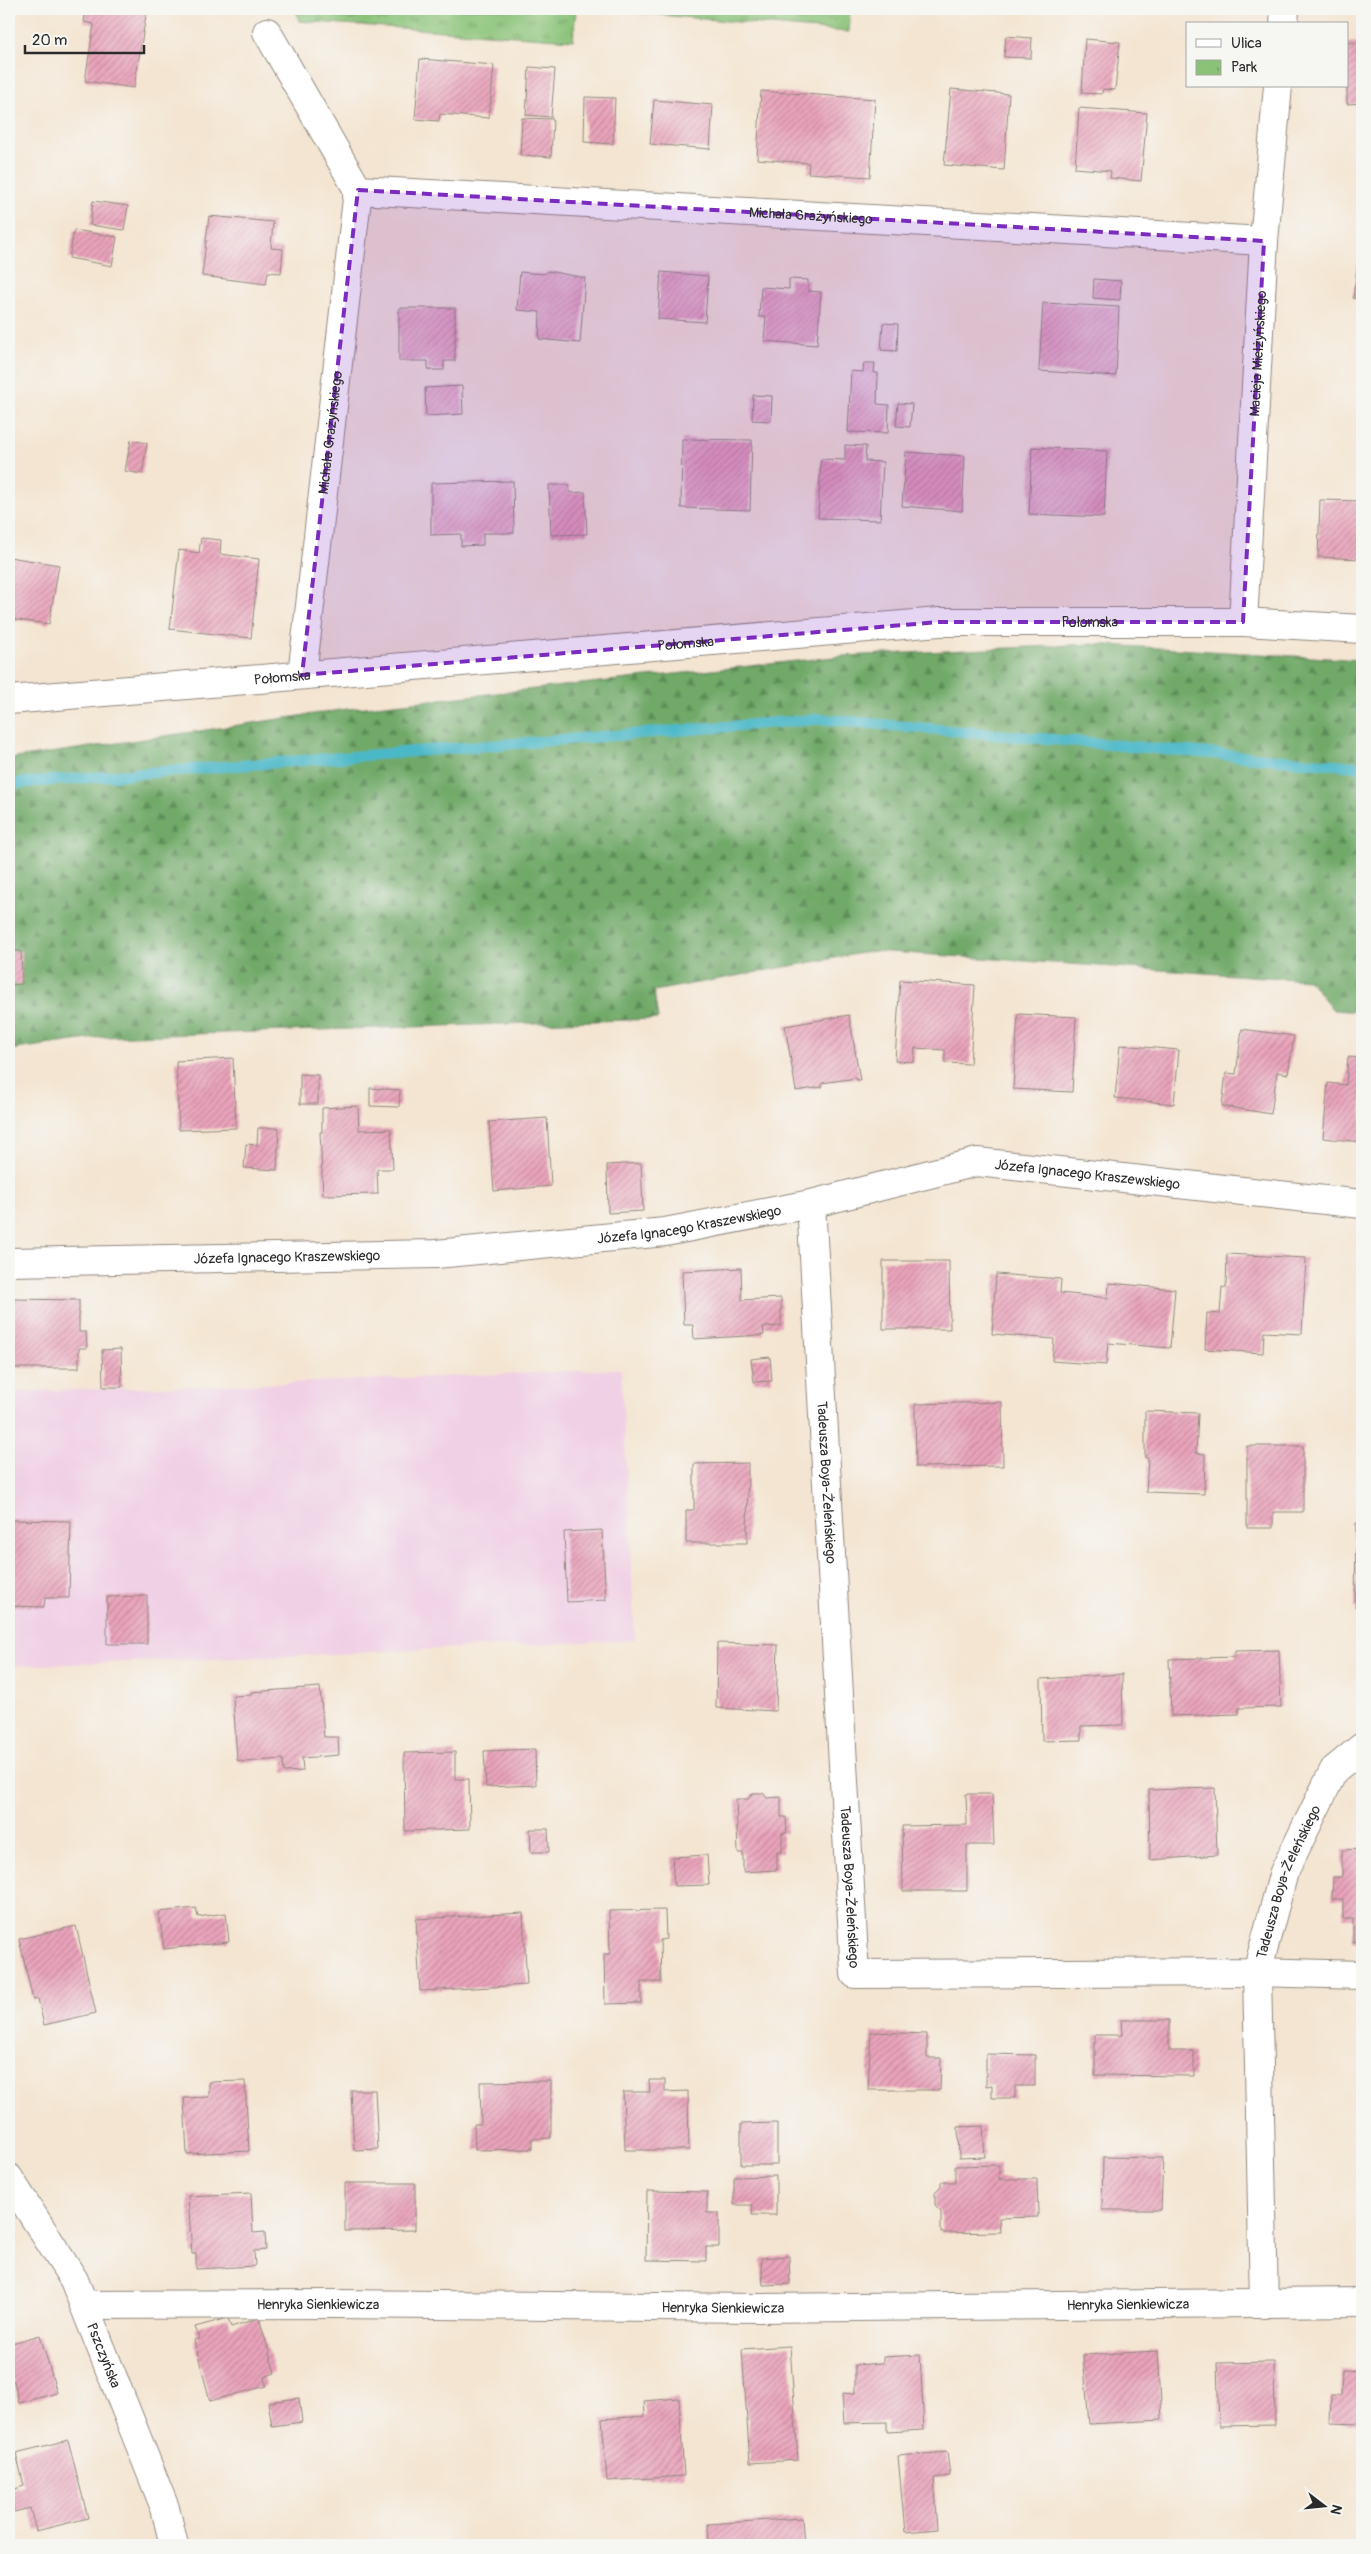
<svg xmlns="http://www.w3.org/2000/svg" width="1371" height="2554" font-family="Pangolin,sans-serif">
  <style>
    .built { fill: #f0d0e5 }
    .forest { fill: url(#forest-firs); stroke: #4d6a4a }
    .park { fill: url(#park-tufts); stroke: #5a7752 }
    .lines { fill: none; stroke-linecap: round; stroke-linejoin: round }
    .stream { stroke: #4cb8c8; stroke-width: 11 }
    .building { fill: url(#building-hatch) }
    .minor-casing { stroke: #90887e; stroke-width: 30 }
    .minor { stroke: #fff; stroke-width: 28 }
    .marked { fill: #7b2cbf; fill-opacity: 0.2; stroke: #7b2cbf; stroke-width: 4; stroke-dasharray: 10 6; stroke-linejoin: round }
    .labels { text-anchor: middle; dominant-baseline: central; stroke-width: 4; stroke-linejoin: round; paint-order: stroke }
    .street-label { font-size: 14px; fill: #2b2b2b; stroke: #f6f6f2 }
  </style>
  <defs>
    <pattern id="forest-firs" width="22" height="20" patternUnits="userSpaceOnUse" patternTransform="scale(1.25)"><rect width="22" height="20" fill="#6fa968"/><path d="M5 1l3.5 6h-7zM16 11l3.5 6h-7z" fill="#5b8a56"/></pattern>
    <pattern id="park-tufts" width="24" height="20" patternUnits="userSpaceOnUse" patternTransform="scale(1.25)"><rect width="24" height="20" fill="#8ac378"/><path d="M3 7l-1-3M5 7V3M7 7l1-3M15 17l-1-3M17 17v-4M19 17l1-3" fill="none" stroke="#719f63"/></pattern>
    <pattern id="building-hatch" width="6" height="6" patternUnits="userSpaceOnUse" patternTransform="scale(1.25)"><rect width="6" height="6" fill="#eaa4bc"/><path d="M-1 1l2-2M0 6l6-6M5 7l2-2" fill="none" stroke="#be8699"/></pattern>
  </defs>
  <rect width="100%" height="100%" fill="#f6f6f2"/>
  <filter id="ink" filterUnits="userSpaceOnUse"><feTurbulence type="fractalNoise" baseFrequency=".02" numOctaves="2"/><feDisplacementMap in="SourceGraphic" scale="10" xChannelSelector="R" yChannelSelector="G"/><feConvolveMatrix kernelMatrix="1 2 1 2 8 2 1 2 1" color-interpolation-filters="sRGB"/></filter>
  <filter id="wash" filterUnits="userSpaceOnUse"><feTurbulence type="fractalNoise" baseFrequency=".0096" numOctaves="4" result="noise"/><feDisplacementMap in="SourceGraphic" scale="20" xChannelSelector="R" yChannelSelector="G"/><feGaussianBlur stdDeviation="1.12" result="paint"/><feColorMatrix in="noise" values="0 0 0 0 0 0 0 0 0 0 0 0 0 0 0 0 0 1.4 0 .05"/><feComposite in="paint" operator="in"/></filter>
  <g filter="url(#wash)">
    <rect width="100%" height="100%" fill="#f4e5d2"/>
    <path class="built" d="M621,1369L635,1640L221,1659L9,1666V1392L291,1383Z"/>
    <path class="forest" d="M1092,644L1362,660V1012L1333,1010L1309,980L873,951L654,991L658,1019L103,1037L9,1050V759L347,709L843,656Z"/>
    <path class="park" d="M296,9H576L573,40L299,21Z
      M594,9H850L849,32Z"/>
    <g class="lines">
      <path class="stream" d="M9,784L821,719L1362,767"/>
    </g>
    <g id="blocks">
      <path class="building" d="M86,9H147L134,88L85,81L94,24L84,22Z
        M1006,36L1032,38L1031,58L1004,57Z
        M1085,39L1120,42L1115,90L1103,89L1102,94L1082,93Z
        M1362,42V103L1347,104V43Z
        M420,59L494,65L489,118L440,114L439,121L415,119Z
        M529,67L555,69L551,117L526,115Z
        M951,89L1009,94L1004,170L944,165Z
        M761,91L875,99L870,177L808,173L809,163L757,159Z
        M585,97L615,98L613,144L584,142Z
        M654,100L713,105L710,149L650,144Z
        M1079,108L1147,113L1141,181L1110,178L1111,171L1075,168Z
        M522,118L553,119L551,157L520,155Z
        M93,201L128,206L124,230L90,225Z
        M209,216L273,222L271,248L283,249L281,273L268,272L266,284L202,276Z
        M74,230L117,237L112,266L69,258Z
        M1358,262L1362,263V300L1353,298Z
        M548,271L585,278L580,343L539,339L540,312L517,310L520,272L544,274Z
        M661,272L708,276L705,322L658,319Z
        M789,279L808,280V291L821,292L817,345L764,341L766,317H759L761,287L789,289Z
        M1094,279L1121,281L1120,300L1093,298Z
        M1043,303L1119,307L1116,376L1039,371Z
        M399,308H455V361H444V370H428V361H399Z
        M883,323L898,324L897,351L881,350Z
        M864,363H875L874,373H878L877,404L889,405L888,433L848,432L851,371L863,372Z
        M462,386L463,414L426,416L425,388Z
        M753,395L772,396L771,421L752,420Z
        M898,403L912,404L910,427L896,426Z
        M682,439L752,440L750,510L681,508Z
        M131,440L147,443L142,474L125,471Z
        M845,445L866,446L865,461L883,462L880,520L818,518L821,459L845,460Z
        M1032,447L1107,451L1104,517L1029,514Z
        M906,452L965,456L962,511L902,506Z
        M513,481L514,533H483V545L461,546V534L431,535V483Z
        M549,485H569L570,493L585,492L587,534L551,535Z
        M1320,500L1362,501V559L1318,557Z
        M201,538L221,540L220,554L259,559L251,638L170,629L179,550L199,553Z
        M9,557L59,565L49,624L9,619Z
        M9,951H21L22,984L9,985Z
        M900,980L975,985L970,1064L945,1063V1050L915,1048L914,1062L895,1061Z
        M1018,1014L1076,1017L1072,1092L1013,1089Z
        M849,1015L860,1080H857L856,1078L822,1083V1087L796,1091L785,1026Z
        M1242,1029L1294,1036L1288,1074L1277,1072L1271,1114L1222,1106L1226,1073L1236,1074Z
        M1120,1045L1179,1050L1174,1104L1115,1098Z
        M1348,1057L1362,1058V1142L1323,1138L1328,1083L1346,1085Z
        M233,1058L236,1128L179,1130L176,1061Z
        M300,1074L318,1075V1104H300Z
        M370,1088L400,1090L399,1107L370,1106Z
        M358,1106L359,1130L391,1129L393,1169H377L378,1194L323,1195L320,1132H322V1108Z
        M547,1118L551,1186L494,1191L489,1122Z
        M258,1128H279L277,1170L244,1168L246,1144L257,1145Z
        M641,1163L643,1211L608,1213L607,1165Z
        M1227,1254L1306,1258L1302,1334L1264,1332L1263,1353L1205,1349L1207,1313L1220,1314L1222,1287L1226,1288Z
        M883,1261H949L950,1329H883Z
        M741,1268L742,1300L781,1298V1326L763,1327L764,1335L694,1339L693,1325H684L682,1271Z
        M996,1274L1061,1279L1060,1293L1108,1298L1109,1283L1175,1289L1170,1348L1108,1343L1106,1365L1052,1361L1054,1339L992,1334Z
        M14,1299L79,1300V1332H86L87,1348H79V1368H14Z
        M121,1349L122,1387H103L102,1350Z
        M770,1357L772,1381L754,1382L751,1359Z
        M1002,1402L1003,1466L916,1467L915,1404Z
        M1145,1411L1198,1413L1196,1453L1205,1454L1204,1494L1146,1492L1148,1458H1145Z
        M1247,1446H1303V1512H1273V1528H1247Z
        M748,1463L747,1543H686V1510H694V1464Z
        M9,1520L71,1521L69,1598H45L44,1607L9,1606Z
        M1356,1523H1362V1607H1355Z
        M602,1530L606,1600L567,1602L564,1532Z
        M147,1596V1644H107V1597Z
        M717,1643L778,1645L776,1711L716,1708Z
        M1279,1650L1281,1707L1239,1708V1714L1171,1716L1169,1659L1235,1657V1651Z
        M1122,1674L1123,1725L1081,1726V1740L1042,1741L1041,1679Z
        M320,1687L324,1737H338L339,1755L302,1758L303,1771L284,1772L283,1759L244,1762L237,1760L233,1696L251,1695V1692Z
        M535,1749L536,1785L486,1787L484,1751Z
        M455,1752V1779H469L470,1829L405,1831L404,1753Z
        M1215,1788L1217,1855L1150,1860L1149,1790Z
        M753,1793H763L767,1798L781,1797V1817H786L787,1833H782V1852H777V1870L743,1872V1853H738L736,1799H748Z
        M966,1794H992L994,1845H967V1891H903L902,1826L967,1825Z
        M530,1829H548L549,1852H531Z
        M1362,1849V1941L1353,1942V1919H1343V1899H1332L1333,1877H1342V1850Z
        M707,1855L709,1885L674,1886L672,1857Z
        M196,1908L198,1917L226,1913L229,1942L164,1949L159,1912Z
        M665,1910L666,1939L660,1940L661,1982H641V2003L605,2004L604,1954H610L609,1911Z
        M523,1913L527,1985L420,1991L416,1919Z
        M76,1926L96,2013L44,2025L38,1999L33,2000L19,1939Z
        M1121,2020H1169V2051H1194V2076L1095,2075V2035H1122Z
        M871,2032L927,2034V2058H941L940,2090H868Z
        M986,2054L1035,2055V2086H1015V2098H992V2085L986,2086Z
        M649,2080H665V2092L688,2091L689,2150H625L623,2092H650Z
        M245,2081L249,2151L187,2154L184,2098L209,2097V2082Z
        M551,2081V2138L532,2139V2149L475,2150L474,2124H481L480,2082Z
        M351,2090H375L378,2149L354,2150Z
        M777,2123V2165H741V2124Z
        M983,2126L985,2157L959,2158L958,2127Z
        M1103,2157L1163,2158L1161,2210H1102Z
        M999,2165V2179H1037L1038,2217L999,2218L1000,2232L941,2233V2212L935,2206V2193L941,2187V2182H955V2166Z
        M776,2176V2215H752L753,2205H734V2177Z
        M345,2183H415V2230L345,2231Z
        M647,2191L707,2192V2213H719V2247H706V2261L646,2260Z
        M251,2193L253,2233L265,2232L266,2250L254,2251L255,2266L196,2269V2254H192L188,2196Z
        M789,2256L790,2284L763,2285L761,2258Z
        M228,2318L231,2327L259,2318L275,2373L264,2377L266,2386L210,2401L194,2340L199,2338L195,2327Z
        M40,2335L57,2393L19,2403L14,2381L9,2382V2344Z
        M790,2346L798,2460L750,2463L742,2349Z
        M1158,2351L1162,2420L1089,2424L1083,2355Z
        M920,2355L924,2430L887,2432V2422L844,2423L842,2394L855,2393V2365L883,2363V2357Z
        M1274,2362L1275,2425L1219,2426L1217,2363Z
        M1342,2370L1362,2371V2424L1330,2423L1331,2396H1341Z
        M299,2398L302,2422L272,2426L268,2402Z
        M679,2398L684,2476L607,2481L602,2419L645,2416L644,2401Z
        M68,2440L88,2518L36,2531L30,2508L14,2512L9,2491L24,2486L16,2453Z
        M947,2452L950,2476L934,2478L938,2529L905,2532L898,2456Z
        M802,2518L804,2545H709L708,2524Z"/>
    </g>
  </g>
  <g filter="url(#ink)">
    <use href="#blocks" fill-opacity="0" stroke="#90887e" stroke-width="1"/>
    <g class="lines">
      <g class="minor-casing">
        <g id="minor">
          <path d="M1284,24L1285,9"/>
          <path id="s1" d="M267,32L358,190L1264,241"/>
          <path id="s2" d="M1243,622L1264,241L1278,86"/>
          <path id="s3" d="M302,675L358,190"/>
          <path id="s4" d="M9,700L939,622H1243L1362,629"/>
          <path id="s5" d="M811,1204L855,1974L1257,1972L1284,1872L1334,1770L1362,1747"/>
          <path id="s6" d="M9,1262L436,1254L665,1232L811,1204L977,1162L1362,1204"/>
          <path id="s7" d="M9,2178L74,2280L165,2508L174,2545"/>
          <path d="M1264,2304L1257,1972L1362,1975"/>
          <path id="s8" d="M84,2305L333,2304L758,2308L1362,2302"/>
        </g>
      </g>
      <use href="#minor" class="minor"/>
    </g>
  </g>
  <path class="marked" d="M358,190L1264,241L1243,622H939L302,675Z"/>
  <g class="labels">
    <g class="street-label">
      <text stroke="none"><textPath href="#s1" startOffset="636">Michała Grażyńskiego</textPath></text>
      <text stroke="none"><textPath href="#s2" startOffset="269">Macieja Mielżyńskiego</textPath></text>
      <text stroke="none"><textPath href="#s3" startOffset="244">Michała Grażyńskiego</textPath></text>
      <text stroke="none"><textPath href="#s4" startOffset="1084">Połomska</textPath></text>
      <text stroke="none"><textPath href="#s4" startOffset="679">Połomska</textPath></text>
      <text stroke="none"><textPath href="#s4" startOffset="274">Połomska</textPath></text>
      <text stroke="none"><textPath href="#s6" startOffset="1088">Józefa Ignacego Kraszewskiego</textPath></text>
      <text stroke="none"><textPath href="#s6" startOffset="682">Józefa Ignacego Kraszewskiego</textPath></text>
      <text stroke="none"><textPath href="#s6" startOffset="278">Józefa Ignacego Kraszewskiego</textPath></text>
      <text stroke="none"><textPath href="#s5" startOffset="279">Tadeusza Boya-Żeleńskiego</textPath></text>
      <text stroke="none"><textPath href="#s5" startOffset="1269">Tadeusza Boya-Żeleńskiego</textPath></text>
      <text stroke="none"><textPath href="#s5" startOffset="684">Tadeusza Boya-Żeleńskiego</textPath></text>
      <text stroke="none"><textPath href="#s8" startOffset="234">Henryka Sienkiewicza</textPath></text>
      <text stroke="none"><textPath href="#s8" startOffset="1044">Henryka Sienkiewicza</textPath></text>
      <text stroke="none"><textPath href="#s8" startOffset="639">Henryka Sienkiewicza</textPath></text>
      <text stroke="none"><textPath href="#s7" startOffset="202">Pszczyńska</textPath></text>
    </g>
  </g>
  <rect width="1371" height="2554" fill="none" stroke="#f6f6f2" stroke-width="30"/>
  <rect x="1186" y="22" width="162" height="65" fill="#f6f6f2" stroke="#a5a5a2"/>
  <rect x="1196" y="39" width="25" height="8" fill="#ffffff" stroke="#a5a5a2"/>
  <text x="1231" y="48" font-size="15" fill="#2b2b2b">Ulica</text>
  <rect x="1196" y="60" width="25" height="15" fill="url(#park-tufts)" stroke="#a5a5a2"/>
  <text x="1231" y="72" font-size="15" fill="#2b2b2b">Park</text>
  <g transform="translate(1324 2506) rotate(106)" stroke="#f6f6f2" stroke-width="4" paint-order="stroke">
  <path d="M0-4L9 19L0 12L-9 19Z" fill="#2b2b2b"/>
  <text y="-8" font-size="14" font-weight="bold" text-anchor="middle" fill="#2b2b2b">N</text>
  </g>
  <path d="M25 45v8h119v-8" fill="none" stroke="#2b2b2b" stroke-width="2.5"/>
  <text x="32" y="45" font-size="15" fill="#2b2b2b" stroke="#f6f6f2" stroke-width="4" paint-order="stroke">20 m</text>
</svg>
